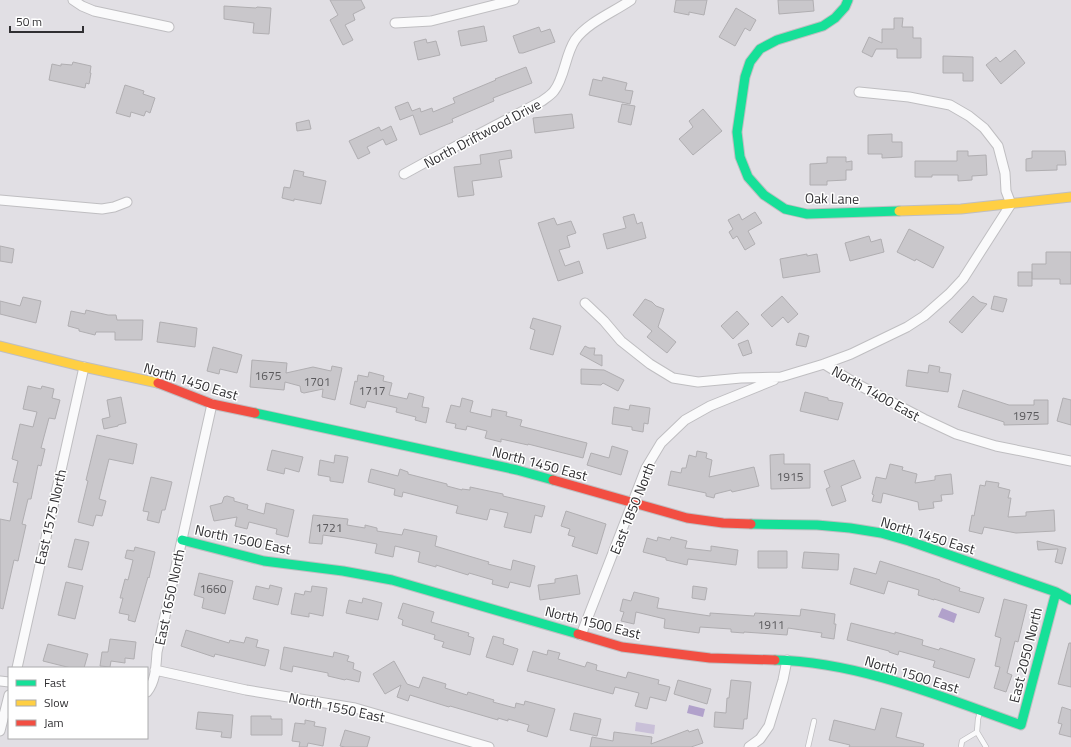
<svg xmlns="http://www.w3.org/2000/svg" width="1071" height="747" font-family="'Titillium Web',sans-serif">
  <style>
    .green { fill: #c9c0d8 }
    .water { fill: #b1a1cb }
    .building { fill: #c9c7cb; stroke: #b0aeb1 }
    .lines { fill: none; stroke-linecap: round; stroke-linejoin: round }
    .lane-casing { stroke: #bfbec1; stroke-width: 6 }
    .street-casing { stroke: #bfbec1; stroke-width: 11 }
    .fast-casing { stroke: #bfbec1; stroke-width: 11 }
    .slow-casing { stroke: #bfbec1; stroke-width: 11 }
    .jam-casing { stroke: #bfbec1; stroke-width: 11 }
    .lane { stroke: #fafafb; stroke-width: 4.5 }
    .street { stroke: #fafafb; stroke-width: 9 }
    .fast { stroke: #16e098; stroke-width: 9 }
    .slow { stroke: #ffcf43; stroke-width: 9 }
    .jam { stroke: #f24e42; stroke-width: 9 }
    .labels { text-anchor: middle; dominant-baseline: central; stroke-width: 3; stroke-linejoin: round; paint-order: stroke }
    .number-label { font-size: 12px; fill: #59585b }
    .street-label { font-size: 14px; fill: #302f32; stroke: #fff }
  </style>
  <rect width="100%" height="100%" fill="#e1dfe4"/>
  <path class="green" d="M636,722L655,725L654,734L635,731Z"/>
  <path class="water" d="M942,608L957,614L954,623L938,617Z
    M689,705L705,709L703,717L687,713Z"/>
  <path class="building" d="M330,0H361L365,8L353,14L355,20L345,25L353,40L343,45L330,20L338,15Z
    M676,0H707L704,15L689,12V15L674,12Z
    M778,0H813L814,11L779,14Z
    M224,6L256,8L257,7L271,8L269,34L253,33L254,23L224,19Z
    M736,8L756,20L750,31L745,28L735,46L719,37Z
    M894,18H903L902,27H913V38H921V58H897V49H876L872,57L862,52L869,37L882,43V29H894Z
    M484,26L487,41L461,46L458,31Z
    M539,27L541,32L550,29L555,42L523,53H519L513,36Z
    M426,39L427,43L436,41L440,55L418,60L414,42Z
    M1015,50L1025,63L1001,84L986,65L996,57L1000,62Z
    M943,56L973,57V81H963V73H943Z
    M73,62L91,66L90,73H91L89,84L86,83L85,88L49,80L52,64L61,66V64L72,65Z
    M526,67L532,83L493,98L494,101L452,119L453,122L420,135L413,115L400,120L395,107L408,102L412,111L420,108L421,112L432,108L433,112L455,103L453,98L496,80L495,79Z
    M603,77L627,83L625,90L633,91L630,104L589,95L593,79L602,81Z
    M125,85L144,91L143,94L155,98L150,113L146,111L144,116L131,112L130,117L116,113Z
    M622,104L635,106L631,125L618,122Z
    M703,109L722,131L693,155L679,139L693,127L689,121Z
    M572,114L574,128L535,133L533,118Z
    M309,120L311,129L297,131L296,123Z
    M391,126L397,140L386,145L383,139L367,147L370,153L358,159L349,141L379,127L381,131Z
    M892,134V142H902V157L882,158V154H868V135Z
    M511,150L512,158L499,160L502,177L472,181L474,195L458,197L454,167L481,164L480,155Z
    M957,151H968V156L986,155L987,175L972,176V180L958,181V175H932V177H915V161H957Z
    M1032,151H1065L1066,165H1057V170L1026,171V159L1032,158Z
    M827,157H846V162L852,161V170H846V180L827,181V185H810V164L827,163Z
    M294,170L304,172L303,176L326,181L321,204L294,199V201L282,198L284,187L290,188Z
    M755,212L762,223L748,231L755,244L745,250L737,236L733,239L729,232L733,229L728,220L739,214L742,220Z
    M634,214L637,224L642,222L646,238L607,249L603,234L626,228L623,217Z
    M554,218L557,225L571,221L576,233L567,236L570,247L559,250L565,266L579,261L583,273L558,281L538,223Z
    M909,229L944,247L933,268L916,259L915,261L897,252Z
    M869,236L871,242L881,239L884,252L850,261L845,243Z
    M0,246L14,249L12,263L0,261Z
    M1046,252H1071V284H1060V279H1032V264H1046Z
    M807,254V256L817,254L820,272L783,278L780,259Z
    M1018,272H1032V286H1018Z
    M782,296L798,314L788,323L783,317L772,327L761,315Z
    M973,296L980,302L987,304L962,333L949,322Z
    M994,296L1007,299L1003,312L991,309Z
    M23,297L41,301L36,323L0,314V301L20,306Z
    M645,299L652,302L656,306L664,309L658,327L676,342L667,353L647,337L652,331L633,315Z
    M86,310L108,315H116L117,320H143L142,340H115V332H96L95,335L79,331V329L68,326L71,311L85,314Z
    M737,311L749,324L733,339L721,326Z
    M533,318L561,326L553,355L530,349L535,330L530,328Z
    M160,322L197,328L195,347L157,342Z
    M799,333L809,336L806,347L796,345Z
    M748,340L752,353L743,356L738,344Z
    M585,346L589,348H595L594,355H602V366L580,354Z
    M213,347L242,355L237,373L220,369L219,374L207,371Z
    M252,360L287,363L286,373L313,367L331,371L332,366L342,368L335,400L322,397L323,389L304,393L301,392L300,386L285,382L284,390L250,387Z
    M929,365L940,367L939,372L951,374L948,392L906,386L908,370L928,373Z
    M581,369L604,370L624,380L618,391L603,383L601,385L581,384Z
    M369,372L384,376L383,381L392,383L389,395L407,399L409,393L424,397L422,407L429,408L426,423L415,420L416,417L396,412L397,408L367,401L365,408L350,404L355,381L357,382L358,375L368,377Z
    M28,386L41,389L42,386L54,389L52,398L60,400L55,419L49,418L41,448L45,449L41,466L38,465L31,499H28L22,524L26,525L18,561L14,560L3,609L0,608V519L10,521L18,483L13,482L18,461L12,459L20,424L33,427L37,412L23,409Z
    M963,390L1009,405H1034V400H1048V424L1004,425V422L958,407Z
    M805,392L828,398V400L843,403L838,420L800,411Z
    M121,397L126,423L118,425V426L104,429L102,419L110,417L107,400Z
    M462,398L473,401L470,412L491,417L492,409L507,412L506,416L522,420L520,426L587,443L583,458L528,444V445L501,439V442L485,438L487,431L467,426L466,430L455,428L456,424L446,422L451,405L460,407Z
    M1063,398L1071,400V425L1057,421Z
    M630,405L650,408L648,424L644,423L643,432L632,430V427L612,424L614,407L629,410Z
    M97,435L137,444L133,464L109,459L99,499L106,501L102,516L96,515L93,526L78,522L88,481L86,480Z
    M612,446L628,451L621,475L587,465L591,453L609,458Z
    M272,450L303,457L299,472L285,468L284,474L267,470Z
    M697,451L707,453L706,458L712,460L709,477L754,467L759,486L732,492L731,490L715,494L714,498L706,496V493L668,485L671,471L681,473L682,468H686L689,455L696,457Z
    M784,454V464H810V488L771,489L770,455Z
    M335,455L348,457L343,483L330,481V477L318,475L320,460L334,463Z
    M854,460L861,478L841,486L846,501L832,506L826,489L830,487L824,471Z
    M890,464L903,467L902,470L917,474L915,483L935,480V476L951,474L953,494L941,495L942,501L933,502L934,508L919,510L918,502L883,493L881,503L872,501L874,495L872,494L876,477L886,479Z
    M371,469L398,476L400,469L408,472V474L447,484V486L462,490V489L470,490V487L503,494V496L545,506L542,517L535,515L531,533L504,527L508,513L490,509L487,520L456,513L458,506L403,492L402,497L394,495L395,489L368,482Z
    M151,477L172,482L165,510H162L159,523L147,520L149,512L143,511Z
    M986,481L999,483L998,487L1010,490L1008,498H1011L1008,517L1026,516V512L1054,510L1055,531L1016,533L984,527L982,534L969,531L972,515L974,516L980,485L985,486Z
    M227,496L234,498V501L248,505L247,509L264,514L266,503L294,510L288,537L276,534L277,529L249,522L247,529L235,526L237,517L214,521L210,506L222,503L224,497Z
    M566,511L606,524L597,554L572,546L575,537L568,535L570,529L561,526Z
    M313,515L348,519L347,525L365,528V525L377,528V531L402,535L404,529L437,536L435,546L489,562L488,564L511,570L513,560L535,566L530,587L510,582L508,588L492,584L493,580L469,573L468,575L436,565V567L418,562L420,552L395,546L393,557L375,553L377,544L345,538L323,535L322,544L309,543Z
    M658,537L670,540L671,537L687,541L685,548L711,551V546L738,550L736,565L688,559L687,565L666,560V558L643,552L647,538L657,541Z
    M75,539L89,542L82,570L68,567Z
    M1037,541L1066,548L1062,564L1055,562L1058,549L1038,550Z
    M135,547L155,552L149,578L148,577L135,622L128,620L129,615L119,613L123,598H120L125,579L128,580L133,560L125,558L127,550L134,551Z
    M758,551H787V568H758Z
    M804,552L839,554L838,570L802,568Z
    M880,561L940,580V581L960,588L959,591L984,598L979,613L934,599V600L918,595L919,590L888,581L884,594L850,584L854,568L876,574Z
    M199,573L233,581L225,614L202,608L204,598L194,595Z
    M577,575L580,594L540,600L538,585L555,583V579Z
    M66,582L83,586L75,619L58,615Z
    M270,585L282,588L278,605L253,599L256,586L269,589Z
    M312,586L327,588L323,616L309,613V617L291,614L295,593L304,595L305,591L311,592Z
    M693,586L707,588L705,600L692,598Z
    M634,592L659,598L657,608L710,616V613L754,616L755,613L800,616L801,609L835,614L834,624H836L834,639L821,637L822,633L788,628L787,635L744,632V633L731,632V629L700,627L699,633L664,628L665,619L636,612L634,624L621,621L624,612L620,611L623,599L631,601Z
    M363,598L382,603L378,620L346,613L349,600L362,603Z
    M1004,599L1027,605L1018,642L1015,641L1007,673L1012,675L1006,692L994,688L1000,667L995,666L1001,638L995,636Z
    M403,603L434,612L431,622L469,633L468,636L474,638L470,655L442,647L444,642L434,639L435,635L402,625L403,620L398,618Z
    M851,623L895,634V632L923,640L922,645L939,650L940,648L975,659L969,678L933,667L935,661L899,651L898,655L889,652V651L847,640Z
    M186,630L229,643L230,640L244,643L246,637L258,640L256,647L269,650L265,666L215,654L214,657L181,646Z
    M493,636L504,639L503,644L518,649L513,665L486,657Z
    M110,639L136,642L134,659L125,658V663L111,661L110,667L100,666L102,652H108Z
    M1069,643H1071V687L1058,684Z
    M48,644L88,654L84,668H71L43,661Z
    M284,647L333,657L334,652L349,656L347,661L354,663L353,669L361,672L359,682L346,679L345,680L328,676V673L293,666L292,672L280,669Z
    M548,650L560,653L558,659L585,667L587,662L597,665L596,670L626,678L628,672L659,680L658,684L670,687L666,701L650,697L647,709L635,706L639,693L615,687L613,694L527,671L533,651L547,655Z
    M394,661L407,684L419,688L423,677L446,684L445,688L467,695L468,692L494,700L493,702L515,708L516,703L524,705L525,701L555,709L547,737L527,731L529,725L508,719V721L498,718V720L450,706L449,707L410,695L408,701L397,697L401,685L385,694L373,674Z
    M678,680L711,689L707,704L674,694Z
    M731,680L751,682L747,719H744L743,729L714,727L715,712L726,713L727,698H729Z
    M1062,707L1071,710V737L1059,734L1062,724L1058,723Z
    M881,708L902,713L896,737L924,744L923,747H849L850,745L829,740L834,720L875,730Z
    M198,712L233,715L231,738L221,737L222,732L196,729Z
    M574,713L601,719L597,736L570,730Z
    M251,716H271V719H282V735H251Z
    M305,720L315,722L314,726L326,728L323,746L308,743L307,747H299L300,742L292,741L295,723L305,724Z
    M698,729L703,743L691,747H590L592,737L613,741L614,732L652,737L651,744L688,730L689,732Z
    M345,730L370,737L367,747H345L340,746Z"/>
  <g class="lines">
    <g class="lane-casing">
      <path id="lane" d="M980,712L978,719L977,732L986,747
        M808,747L814,721
        M961,747L962,741L977,732"/>
    </g>
    <g class="street-casing">
      <path id="street" d="M73,0L82,6L94,11L169,27
        M395,23L431,21L514,0
        M404,174L424,163L542,101C546,98 551,95 554,91C565,77 565,55 575,40C588,22 614,12 631,0
        M0,200L102,209L114,207L127,202
        M585,303L604,321L621,341L650,364L673,378L698,382L741,378L781,377L824,364L851,354L907,327L924,316L949,294L963,279L1011,204L1006,191L1005,173L998,146L984,128L969,116L950,105L909,97L859,92
        M824,364L855,383L924,419L956,434L996,446L1071,461
        M581,635L646,468L661,443L685,420L710,406L774,380
        M17,668L84,367
        M155,670L246,690L355,708L489,747
        M0,681L9,682
        M147,692C156,681 156,665 157,652L212,404
        M0,731L9,695
        M749,747L760,739L769,726L783,680L787,660"/>
    </g>
    <g class="fast-casing">
      <path id="fast" d="M848,0L845,7L835,18L823,26L777,40L760,49L750,62L745,77L737,132L740,157L748,177L764,195L785,209L807,214L899,211
        M255,413L517,470L553,480
        M751,524L817,525L850,528L881,533L909,541L1056,592L1071,600
        M182,540L264,561L343,571L392,580L578,634
        M775,660C859,662 942,697 1021,725L1056,592"/>
    </g>
    <g class="slow-casing">
      <path id="slow" d="M899,211L961,209L1071,197
        M0,346L84,367L158,383"/>
    </g>
    <g class="jam-casing">
      <path id="jam" d="M158,383L212,404L255,413
        M553,480L687,518L723,523L751,524
        M578,634L622,647L710,658L775,660"/>
    </g>
    <use href="#lane" class="lane"/>
    <use href="#street" class="street"/>
    <use href="#fast" class="fast"/>
    <use href="#slow" class="slow"/>
    <use href="#jam" class="jam"/>
  </g>
  <g class="labels">
    <g class="number-label">
      <text x="268" y="375">1675</text>
      <text x="317" y="381">1701</text>
      <text x="372" y="390">1717</text>
      <text x="1026" y="415">1975</text>
      <text x="790" y="476">1915</text>
      <text x="329" y="527">1721</text>
      <text x="213" y="588">1660</text>
      <text x="771" y="624">1911</text>
    </g>
    <g class="street-label">
      <text transform="translate(482 133) rotate(-28)">North Driftwood Drive</text>
      <text transform="translate(832 198) rotate(1)">Oak Lane</text>
      <text transform="translate(191 381) rotate(17)">North 1450 East</text>
      <text transform="translate(876 393) rotate(29)">North 1400 East</text>
      <text transform="translate(540 463) rotate(15)">North 1450 East</text>
      <text transform="translate(632 508) rotate(-68)">East 1850 North</text>
      <text transform="translate(50 517) rotate(-77)">East 1575 North</text>
      <text transform="translate(928 535) rotate(17)">North 1450 East</text>
      <text transform="translate(243 539) rotate(12)">North 1500 East</text>
      <text transform="translate(169 597) rotate(-78)">East 1650 North</text>
      <text transform="translate(593 622) rotate(14)">North 1500 East</text>
      <text transform="translate(1025 655) rotate(-76)">East 2050 North</text>
      <text transform="translate(912 674) rotate(17)">North 1500 East</text>
      <text transform="translate(337 707) rotate(12)">North 1550 East</text>
    </g>
  </g>
  <rect x="8" y="667" width="140" height="72" fill="#ffffff" stroke="#acacad"/>
  <rect x="16" y="680" width="20" height="6" fill="#16e098" stroke="#acacad"/>
  <text x="44" y="687" font-size="12" fill="#302f32">Fast</text>
  <rect x="16" y="700" width="20" height="6" fill="#ffcf43" stroke="#acacad"/>
  <text x="44" y="707" font-size="12" fill="#302f32">Slow</text>
  <rect x="16" y="720" width="20" height="6" fill="#f24e42" stroke="#acacad"/>
  <text x="44" y="727" font-size="12" fill="#302f32">Jam</text>
  <path d="M10 26v6h73v-6" fill="none" stroke="#302f32" stroke-width="2"/>
  <text x="16" y="26" font-size="12" fill="#302f32" stroke="#ffffff" stroke-width="3" paint-order="stroke">50 m</text>
</svg>
